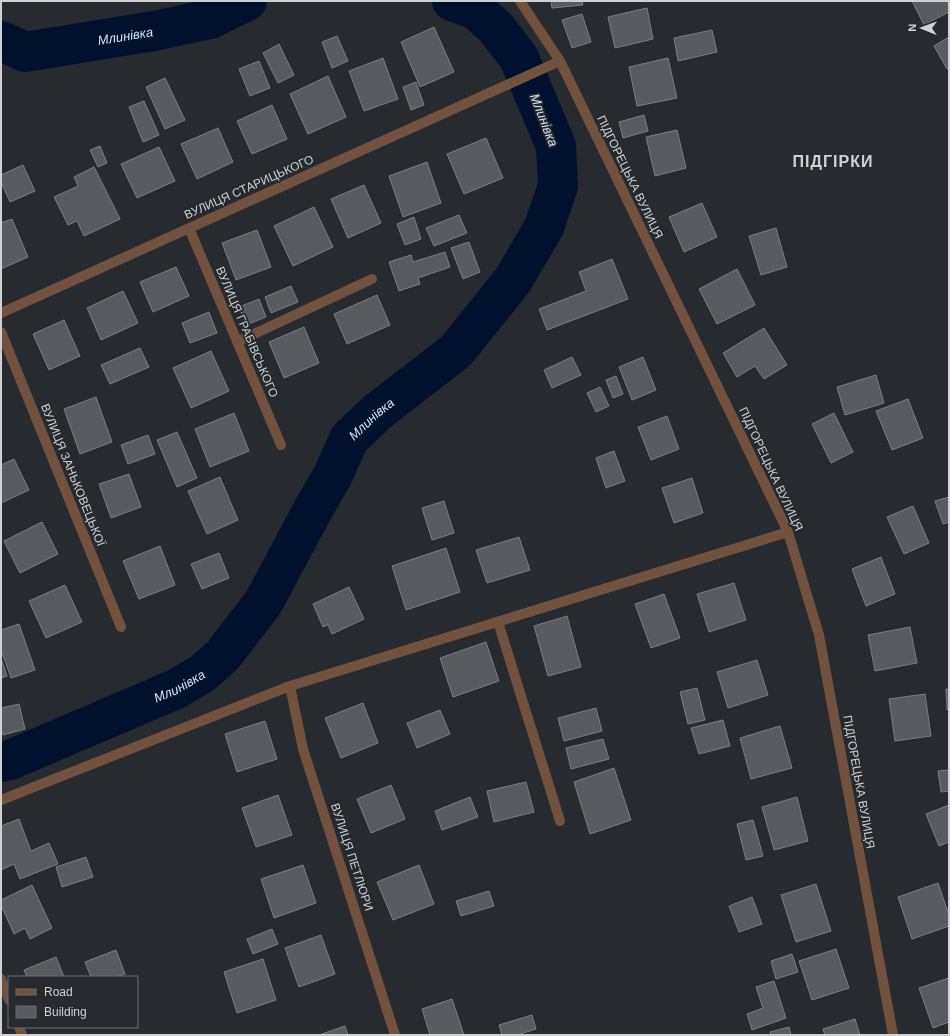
<svg xmlns="http://www.w3.org/2000/svg" width="950" height="1036" font-family="Helvetica,sans-serif">
  <style>
    .lines { fill: none; stroke-linecap: round; stroke-linejoin: round }
    .river { stroke: #00102d; stroke-width: 40 }
    .building { fill: #585b5f; stroke: #7b7f83 }
    .service { stroke: #70523f; stroke-width: 10 }
    .minor { stroke: #70523f; stroke-width: 10 }
    .labels { text-anchor: middle; dominant-baseline: central; stroke-width: 3.5; stroke-linejoin: round; paint-order: stroke }
    .street-label { font-size: 12px; fill: #cfd1d3; stroke: #272a2e }
    .water-label { font-size: 13px; font-style: italic; fill: #d3e0f2; stroke: #272a2e }
    .district-label { font-size: 16px; font-weight: bold; letter-spacing: 1px; fill: #cfd1d3; stroke: #272a2e }
  </style>
  <rect width="100%" height="100%" fill="#272a2e"/>
  <g class="lines">
    <g class="river">
      <path id="s1" d="M1,41L25,52L154,31L210,19L247,1"/>
      <path id="s2" d="M1,762L10,760L176,689L203,673L223,655L263,603L315,506L333,475L349,439L376,413L456,351L513,280L544,227L558,186L556,146L519,58L496,28L476,10L452,1"/>
    </g>
  </g>
  <path class="building" d="M551,1H582L583,5L552,8Z
    M912,1H949V12L924,25Z
    M647,8L653,39L615,48L608,17Z
    M582,14L591,42L572,48L562,20Z
    M434,27L454,72L420,87L401,42Z
    M712,30L717,52L678,61L674,38Z
    M337,36L348,61L332,68L322,42Z
    M949,37V68L947,69L934,46Z
    M279,44L294,75L278,83L263,53Z
    M383,58L398,99L364,111L349,71Z
    M668,58L677,98L637,106L629,67Z
    M259,61L270,88L250,96L239,69Z
    M328,76L346,117L308,134L290,94Z
    M165,78L185,120L165,129L146,87Z
    M416,82L424,105L411,110L403,87Z
    M144,101L159,135L143,142L129,107Z
    M272,105L287,139L252,154L237,121Z
    M644,115L648,131L623,138L619,122Z
    M218,128L233,162L197,179L181,144Z
    M677,130L686,168L655,176L646,137Z
    M486,138L503,178L464,194L447,154Z
    M100,146L107,163L98,167L90,150Z
    M159,147L175,181L137,198L121,164Z
    M427,162L441,203L403,217L389,176Z
    M23,165L35,191L10,202L1,182V175Z
    M94,167L120,219L84,236L77,221L68,225L54,197L78,186L74,177Z
    M364,185L381,223L348,238L331,199Z
    M702,203L717,237L684,252L669,217Z
    M314,207L333,247L293,266L274,226Z
    M459,215L467,233L434,246L426,228Z
    M414,217L421,239L405,245L397,224Z
    M12,219L28,257L1,269V223Z
    M776,228L787,267L761,275L749,236Z
    M257,230L271,267L236,280L222,243Z
    M469,242L480,272L463,279L451,248Z
    M445,252L450,267L418,278L420,284L399,291L389,262L411,255L413,262Z
    M612,259L628,299L547,330L539,309L586,291L579,272Z
    M176,267L189,296L153,312L140,282Z
    M737,269L755,305L717,324L699,289Z
    M291,286L298,302L271,313L265,297Z
    M123,291L138,323L101,340L87,308Z
    M377,295L390,325L347,344L334,314Z
    M259,299L266,317L246,325L239,307Z
    M209,312L217,333L190,343L182,323Z
    M64,320L80,356L49,370L33,334Z
    M304,327L319,363L284,378L269,342Z
    M764,328L787,365L764,379L755,366L737,377L723,353Z
    M140,348L149,367L110,384L101,365Z
    M211,351L229,391L191,408L173,368Z
    M572,357L581,375L552,388L544,370Z
    M643,357L656,390L632,400L619,367Z
    M876,375L884,403L845,415L837,387Z
    M616,376L623,394L613,398L606,380Z
    M600,387L609,406L596,412L587,393Z
    M96,397L112,442L80,454L64,409Z
    M908,399L923,438L892,450L876,411Z
    M234,413L249,451L210,467L195,429Z
    M834,413L853,452L831,463L812,424Z
    M667,416L679,449L651,460L638,427Z
    M177,432L197,478L177,487L157,440Z
    M148,435L155,454L128,464L121,445Z
    M614,451L625,481L606,488L596,458Z
    M14,459L29,490L1,503V465Z
    M129,474L141,507L111,518L99,484Z
    M220,477L238,520L207,534L188,491Z
    M692,478L703,513L674,523L662,488Z
    M949,497V522L943,524L935,501Z
    M444,501L454,533L432,540L422,508Z
    M913,506L929,543L904,554L887,517Z
    M42,522L58,554L20,573L4,541Z
    M519,537L530,570L487,583L476,550Z
    M160,546L175,585L139,599L123,561Z
    M446,548L460,592L406,610L392,566Z
    M219,553L229,578L202,589L191,564Z
    M881,557L895,594L866,606L852,569Z
    M734,583L746,620L709,632L697,594Z
    M65,585L82,622L46,638L29,601Z
    M349,587L364,619L332,634L328,625L323,627L313,604Z
    M664,594L680,638L651,648L635,604Z
    M567,616L581,667L548,676L534,626Z
    M19,624L35,670L11,678L1,650V630Z
    M910,627L917,663L875,671L868,635Z
    M486,642L499,681L453,697L440,658Z
    M1,658L7,676L1,678Z
    M757,660L768,695L728,708L717,672Z
    M697,688L705,720L688,724L680,692Z
    M946,689H949V710H947Z
    M925,694L931,736L895,741L889,699Z
    M363,703L378,743L341,758L325,718Z
    M19,704L25,729L3,735L1,728V708Z
    M596,708L602,731L564,741L558,718Z
    M440,710L450,734L417,748L407,723Z
    M723,720L730,746L699,754L691,728Z
    M265,721L277,759L237,772L225,734Z
    M780,726L792,768L751,779L740,738Z
    M603,739L609,759L571,769L566,748Z
    M614,768L631,820L590,834L574,782Z
    M949,770V791L941,792L938,771Z
    M526,782L534,812L494,822L487,791Z
    M391,785L405,819L371,833L357,799Z
    M278,795L292,835L256,847L242,808Z
    M470,797L478,817L442,830L435,811Z
    M797,797L808,841L774,850L762,807Z
    M949,805V842L939,846L926,814Z
    M19,819L31,851L49,843L58,864L20,879L14,864L1,870V826Z
    M753,820L763,856L746,860L737,824Z
    M86,857L93,877L62,887L56,867Z
    M303,865L316,903L274,918L261,879Z
    M419,865L434,904L393,920L377,882Z
    M938,883L949,915V926L912,939L898,897Z
    M816,884L831,931L796,942L781,895Z
    M32,885L52,928L30,939L25,928L14,934L1,905V900Z
    M489,891L494,906L461,916L456,901Z
    M752,897L762,924L739,932L729,906Z
    M272,929L278,944L253,954L247,939Z
    M321,935L335,974L299,987L285,948Z
    M836,949L849,988L812,1000L799,961Z
    M116,950L125,974L116,977H91L85,962Z
    M792,954L798,972L776,979L771,961Z
    M56,957L64,977H27L24,970Z
    M263,959L276,1000L237,1013L224,972Z
    M949,978V1022L933,1028L919,988Z
    M774,981L786,1018L752,1030L747,1014L763,1008L756,987Z
    M452,999L464,1035H430L422,1009Z
    M532,1015L536,1029L517,1035H502L499,1025Z
    M855,1019L860,1035H825L823,1029Z
    M345,1026L348,1035H319Z
    M789,1027L791,1035H771L770,1032Z"/>
  <g class="lines">
    <path class="service" d="M498,622L560,821"/>
    <path class="minor" d="M520,1L560,61L788,532L819,635L893,1035
      M189,228L281,445
      M1,313L560,61
      M1,332L121,627
      M237,342L372,279
      M290,686L303,749L395,1035
      M1,800L290,686L788,532
      M1,979L9,1000
      M19,1027L22,1035"/>
  </g>
  <g class="labels">
    <g class="street-label">
      <text transform="translate(630 177) rotate(64)">ПІДГОРЕЦЬКА ВУЛИЦЯ</text>
      <text transform="translate(249 187) rotate(-24)">ВУЛИЦЯ СТАРИЦЬКОГО</text>
      <text transform="translate(247 332) rotate(67)">ВУЛИЦЯ ГРАБІВСЬКОГО</text>
      <text transform="translate(771 469) rotate(65)">ПІДГОРЕЦЬКА ВУЛИЦЯ</text>
      <text transform="translate(73 475) rotate(68)">ВУЛИЦЯ ЗАНЬКОВЕЦЬКОЇ</text>
      <text transform="translate(859 782) rotate(80)">ПІДГОРЕЦЬКА ВУЛИЦЯ</text>
      <text transform="translate(352 857) rotate(72)">ВУЛИЦЯ ПЕТЛЮРИ</text>
    </g>
    <g class="water-label">
      <text stroke="none"><textPath href="#s1" startOffset="128">Млинівка</textPath></text>
      <text transform="translate(544 120) rotate(69)">Млинівка</text>
      <text stroke="none"><textPath href="#s2" startOffset="529">Млинівка</textPath></text>
      <text stroke="none"><textPath href="#s2" startOffset="194">Млинівка</textPath></text>
    </g>
    <g class="district-label">
      <text x="833" y="161">ПІДГІРКИ</text>
    </g>
  </g>
  <rect width="950" height="1036" fill="none" stroke="#cfd1d3" stroke-width="4"/>
  <rect x="8" y="976" width="130" height="52" fill="#272a2e" stroke="#6a6d70"/>
  <rect x="16" y="989" width="20" height="6" fill="#70523f" stroke="#6a6d70"/>
  <text x="44" y="996" font-size="12" fill="#cfd1d3">Road</text>
  <rect x="16" y="1006" width="20" height="12" fill="#585b5f" stroke="#6a6d70"/>
  <text x="44" y="1016" font-size="12" fill="#cfd1d3">Building</text>
  <g transform="translate(922 28) rotate(271)" stroke="#272a2e" stroke-width="3" paint-order="stroke">
  <path d="M0-3L7 15L0 10L-7 15Z" fill="#cfd1d3"/>
  <text y="-6" font-size="11" font-weight="bold" text-anchor="middle" fill="#cfd1d3">N</text>
  </g>
</svg>
